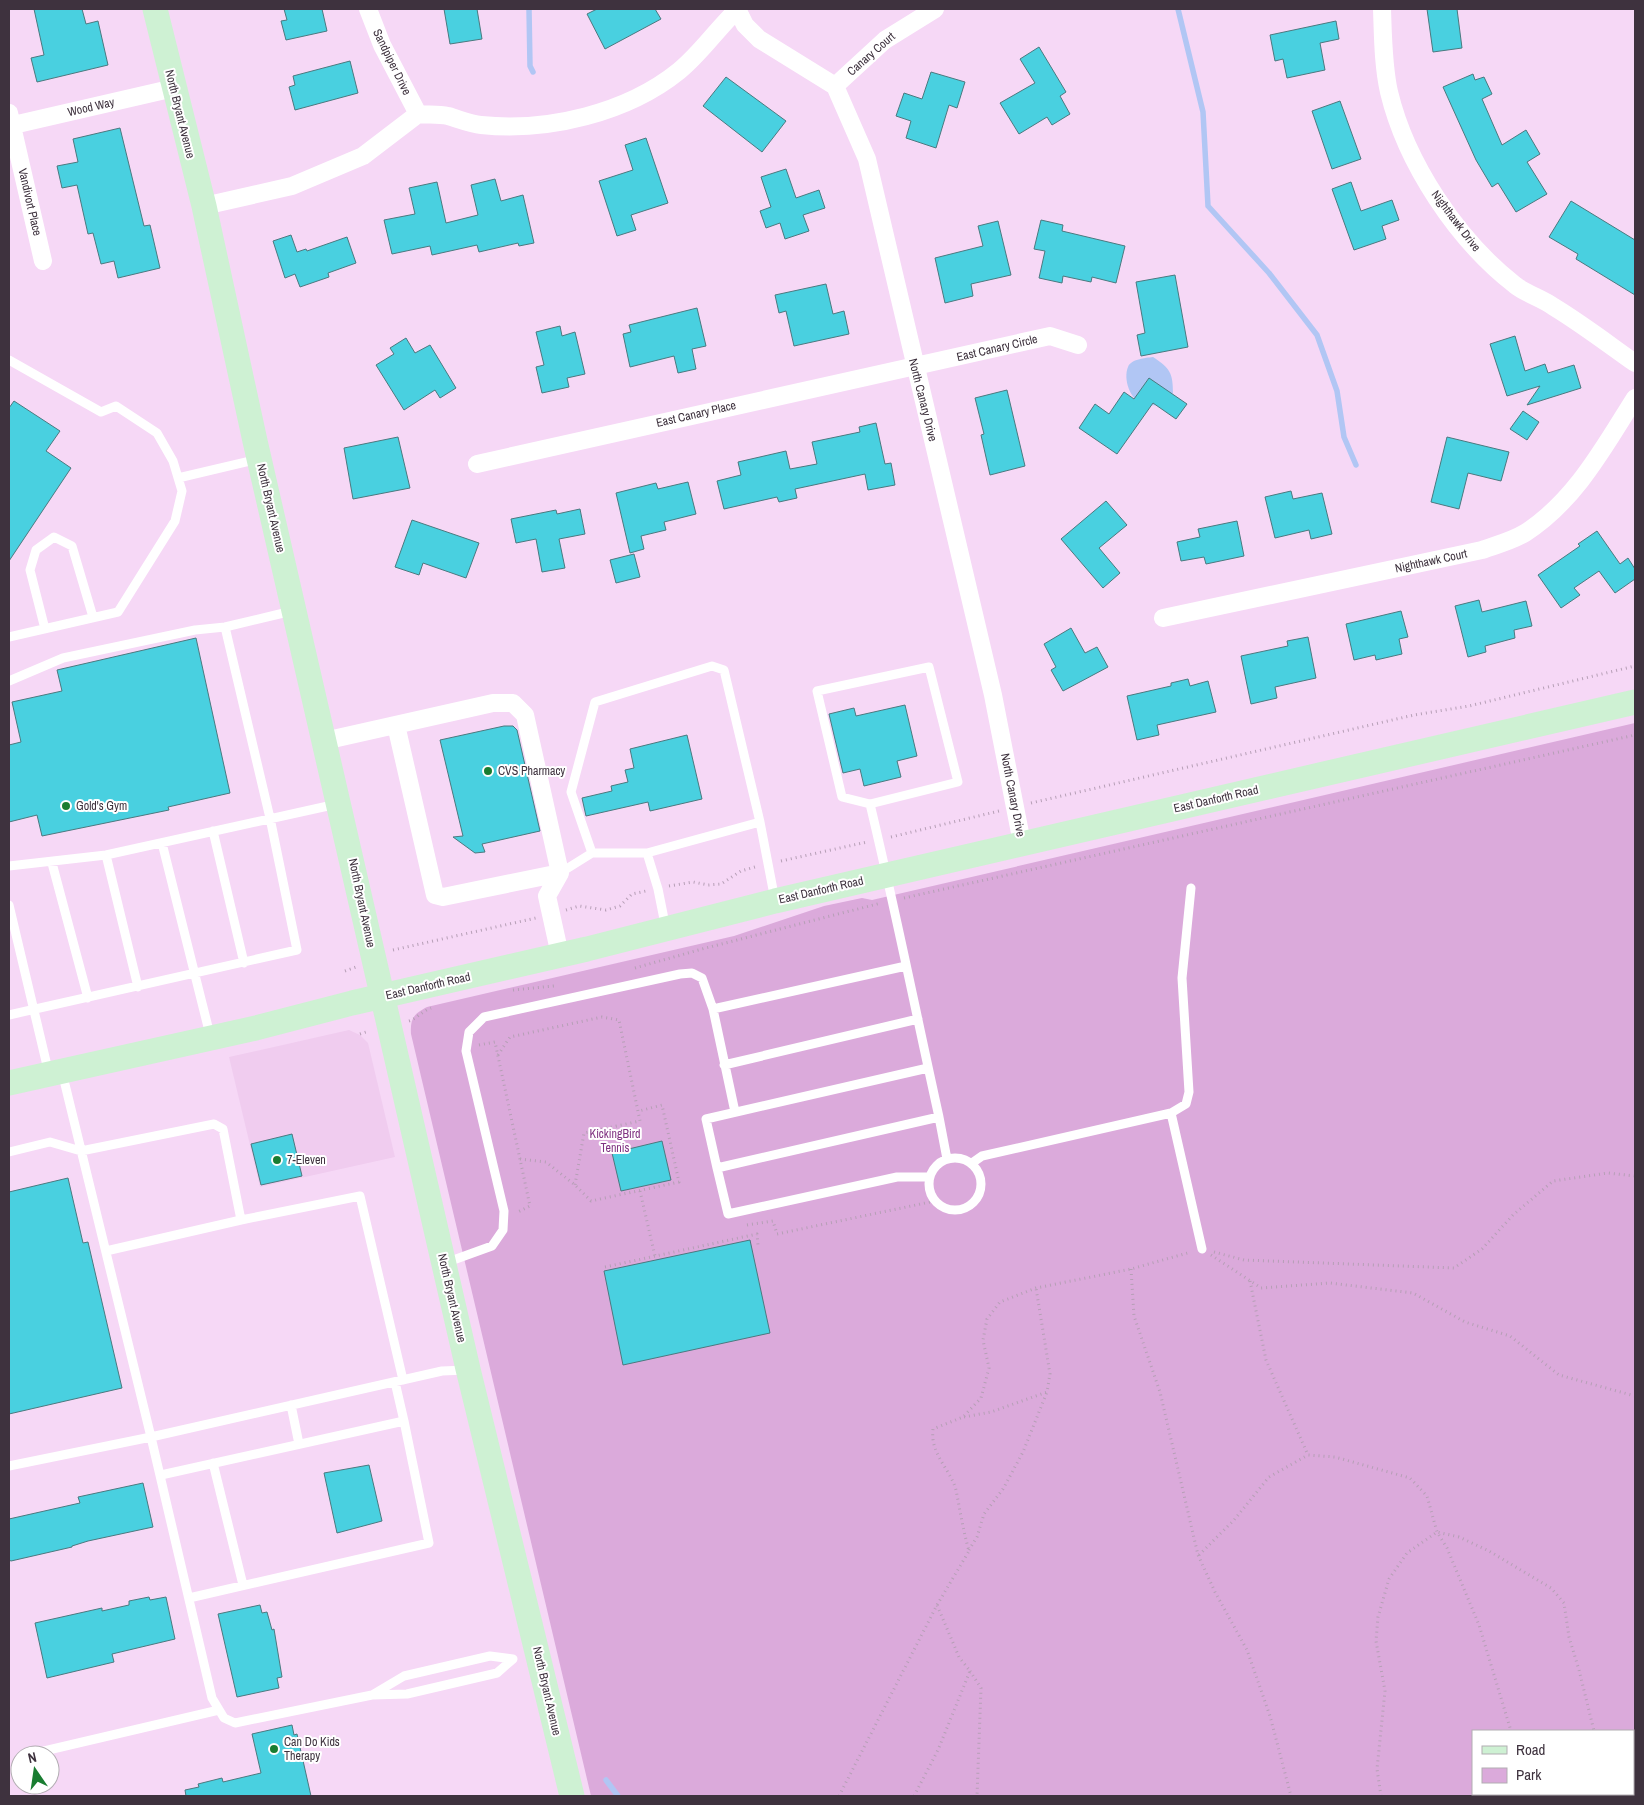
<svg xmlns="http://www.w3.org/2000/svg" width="1644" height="1805" font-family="'Archivo Narrow',sans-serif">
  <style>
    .built { fill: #f0ccef }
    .green { fill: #dbaadb; fill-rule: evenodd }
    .water { fill: #b1c6f4 }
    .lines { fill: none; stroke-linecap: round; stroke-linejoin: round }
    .stream { stroke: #b1c6f4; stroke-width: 5.5 }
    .building { fill: #49d0e0; stroke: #4b797f }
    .path { stroke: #b69fb6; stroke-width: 3; stroke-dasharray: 1 4; stroke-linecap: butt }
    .lane { stroke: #fff; stroke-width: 9 }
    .street { stroke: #fff; stroke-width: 18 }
    .secondary { stroke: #cef1d3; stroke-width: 25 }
    .poi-dot { fill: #197d31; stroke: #fff; stroke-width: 2 }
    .labels { text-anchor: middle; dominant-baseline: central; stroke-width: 4; stroke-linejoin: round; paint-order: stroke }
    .street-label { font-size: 12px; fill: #3e323e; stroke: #fff }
    .poi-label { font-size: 12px; fill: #3e323e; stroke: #fff; text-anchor: start }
    .park-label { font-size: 12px; fill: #803382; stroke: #fff }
  </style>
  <rect width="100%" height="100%" fill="#f6d8f6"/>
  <path class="built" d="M349,1030L360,1035L368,1043L395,1157L260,1187L229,1057Z"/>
  <path class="green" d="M1635,723V1796H591L411,1034C410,1018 414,1014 427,1007L734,936L824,906L862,898L872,900ZM1473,1731H1633V1794H1473Z"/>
  <path class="water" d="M1153,357C1170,368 1173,373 1173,393L1159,405C1154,405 1148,406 1143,404C1130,400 1123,379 1128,367C1131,359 1145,358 1153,357Z"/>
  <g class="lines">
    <path class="stream" d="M529,9L530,66L533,72
      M1178,9L1203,112L1208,206L1269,273L1317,335L1337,391L1344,437L1356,465
      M606,1780L618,1796"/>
  </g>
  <path class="building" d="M34,9H82L86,24L98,21L108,65L37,82L31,58L44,55Z
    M284,9H322L327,31L286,40L281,21L287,20Z
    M444,9H477L482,39L450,44Z
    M597,9H655L661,19L605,49L587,14Z
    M1427,9H1457L1462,48L1433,52Z
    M1336,21L1339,39L1320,43L1325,70L1287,78L1283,59L1275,61L1270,35Z
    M1039,47L1066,92L1060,96L1070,114L1052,125L1047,117L1019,134L1000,103L1035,83L1020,59Z
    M350,61L358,93L295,110L289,87L295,85L293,76Z
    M931,72L965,82L957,108L949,105L936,148L906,138L911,121L896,116L904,93L922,99Z
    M1473,74L1475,80L1484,77L1492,94L1482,99L1502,145L1526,130L1540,154L1527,162L1547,194L1516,212L1498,183L1492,187L1476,160L1443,87Z
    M726,77L786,121L762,152L703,106Z
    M1340,101L1361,159L1332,169L1312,111Z
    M120,128L144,226L150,225L160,268L118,278L114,261L101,264L93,233L88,234L77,185L62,188L57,166L78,162L73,139Z
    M646,138L668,203L631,215L636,230L617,236L599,181L633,170L625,145Z
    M786,169L796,198L819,190L825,208L803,215L809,231L785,239L780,223L766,228L760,211L771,207L761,177Z
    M495,179L501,201L523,195L534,243L519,246L518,243L479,252L477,245L432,255L430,246L392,254L384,220L415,214L409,188L437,182L446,223L478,215L471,185Z
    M1351,182L1361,211L1392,200L1399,220L1382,226L1386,239L1354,250L1332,189Z
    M1571,201L1635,240V295L1576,259L1578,254L1549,237Z
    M1041,220L1063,225L1062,231L1125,246L1116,283L1092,277L1091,282L1063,276L1062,283L1039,278L1045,251L1034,249Z
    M998,221L1011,275L971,284L973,296L945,303L935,258L983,246L978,226Z
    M291,235L297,252L306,249L307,251L347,237L356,263L328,273L329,277L300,287L295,274L285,278L273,241Z
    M1175,275L1188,347L1141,356L1137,335L1145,333L1136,282Z
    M826,284L833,314L844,311L849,334L794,346L786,311L779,313L775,295Z
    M697,308L706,346L692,349L696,369L678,373L674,356L630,367L623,334L631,332L629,325Z
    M560,326L562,336L575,332L585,374L567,378L569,387L542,393L536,367L544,365L536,332Z
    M1515,336L1525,371L1545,364L1548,373L1574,365L1581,388L1527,405L1540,386L1507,396L1490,344Z
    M406,338L415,353L430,345L456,388L440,398L435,390L404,410L376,365L394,354L390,348Z
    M1149,378L1187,404L1176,419L1153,403L1117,454L1079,428L1095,404L1109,414L1124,392L1134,399Z
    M1007,390L1025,466L990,475L981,435L984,434L975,398Z
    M14,401L60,431L46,451L71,468L9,561V408Z
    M1523,411L1539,422L1527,440L1510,429Z
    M876,423L885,464L891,463L895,485L868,490L865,474L795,489L797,498L779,502L777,497L724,509L717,481L741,475L738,462L786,451L790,469L817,464L812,442L860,432L859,427Z
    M398,437L410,488L353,499L344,448Z
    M1447,437L1509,452L1501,481L1468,473L1459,509L1431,502Z
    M688,482L696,514L664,522L666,530L641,536L644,549L630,553L616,493L656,483L658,489Z
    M1291,491L1293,499L1322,493L1332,534L1311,539L1309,530L1275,538L1265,497Z
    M1106,501L1127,525L1099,548L1120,573L1103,588L1061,539Z
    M580,509L585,534L559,539L565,568L542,572L536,539L516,543L511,519L556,510L557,514Z
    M412,520L479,543L466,578L423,563L419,575L395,567Z
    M1237,521L1244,556L1206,564L1204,557L1181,561L1177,542L1200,537L1198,529Z
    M1597,531L1620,564L1628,558L1635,569V579L1615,593L1599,571L1574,588L1580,595L1561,608L1538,575L1580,546L1578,544Z
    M634,554L640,577L616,583L610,560Z
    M1479,600L1482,612L1526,601L1532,626L1514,630L1515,638L1485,646L1486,652L1468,657L1455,606Z
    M1401,611L1408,637L1399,639L1402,654L1376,660L1375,655L1354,660L1346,624Z
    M1071,628L1085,653L1097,647L1108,667L1063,691L1051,670L1056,667L1044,644Z
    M1308,637L1316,678L1275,687L1277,698L1251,704L1241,656L1288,646L1287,641Z
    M196,638L230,793L168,807L169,810L42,836L37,815L9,822V745L21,742L12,702L62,691L57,670Z
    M1188,679L1190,686L1208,681L1216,712L1157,725L1159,735L1137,740L1127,696L1171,686V683Z
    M905,705L917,756L897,761L901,777L864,786L860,769L843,773L829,714L854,708L856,716Z
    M504,726H513L517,730L540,831L482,844L485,852L475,853L453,837L463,836L440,740Z
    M687,735L702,799L650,811L648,802L586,816L582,798L612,791L611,786L628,782L625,770L634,768L630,749Z
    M292,1134L302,1176L261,1185L251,1144Z
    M662,1141L671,1180L621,1191L612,1153Z
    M68,1178L83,1243L88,1242L122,1388L9,1414V1192Z
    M750,1240L770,1333L623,1365L604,1271Z
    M369,1465L382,1521L337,1533L324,1473Z
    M143,1483L153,1527L88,1541L72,1546V1547L11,1561L9,1560V1519L80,1503L78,1497Z
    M149,1597L150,1600L166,1597L175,1639L112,1654L114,1662L47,1678L35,1623L102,1608V1611L129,1605V1601Z
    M260,1605L262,1613L267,1612L272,1630L274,1629L282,1677L277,1678L279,1688L237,1697L218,1614Z
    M292,1725L294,1735L297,1734L311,1796H186L185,1790L199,1787L198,1784L222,1778L223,1782L261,1773L252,1734Z"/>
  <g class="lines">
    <path class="path" d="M1031,803L1414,715L1469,706L1635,666
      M891,837L999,811
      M781,861L867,842
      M669,886L693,882L708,885L721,884L741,871L755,867
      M904,898L1635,735
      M566,910L579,906L606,910L620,906L632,894L646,891
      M393,950L536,918
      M635,968L702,949L881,903
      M345,971L356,967
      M513,990L554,986
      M409,1021C416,1019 421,1012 431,1008
      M360,1034L369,1031
      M479,1045L495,1042L530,1206L518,1212
      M498,1055L510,1037L602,1017L619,1020L640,1121L584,1133L575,1185
      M520,1159L546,1162L575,1185L591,1201L679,1182L662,1105L639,1111
      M640,1191L655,1256
      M747,1225L773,1221L777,1234L935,1201
      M1214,1252L1244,1260L1454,1268L1482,1249L1513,1215L1553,1181L1608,1173L1635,1176
      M1211,1255L1261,1288L1330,1283L1413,1293L1465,1322L1510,1336L1559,1375L1635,1396
      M605,1267L757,1234L758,1245
      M1131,1269L1134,1316L1160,1392L1198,1555L1215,1592L1247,1650L1270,1716L1291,1796
      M1250,1281L1266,1360L1308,1455L1335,1457L1410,1478L1427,1496L1437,1532L1447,1548L1479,1625L1511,1731
      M964,1417L991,1412L1047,1392L1050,1374L1036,1288
      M969,1550L977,1537L984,1514L1003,1489L1023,1452L1047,1392
      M1199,1555L1234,1520L1269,1477L1308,1455
      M970,1671L981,1688L977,1796
      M1529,1794L1530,1796
      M1616,1794L1618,1796
      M839,1796L937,1605L969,1551C963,1530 960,1510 956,1490C950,1468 930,1455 933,1429L963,1417L981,1398L989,1368L983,1340L987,1319L1000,1302L1036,1288L1131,1269L1191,1252
      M914,1796L938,1750L970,1671L959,1657L937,1605
      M1381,1796L1377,1769L1385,1691L1376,1641L1378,1617L1389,1579L1407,1553L1437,1532L1459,1537L1489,1551L1551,1588L1564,1603L1569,1637L1579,1670L1594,1731
      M1594,1796L1595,1794"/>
    <path class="lane" d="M9,360L101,412L116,406L157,433L173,461L182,491L175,521L118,612L9,637
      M178,478L259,459
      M45,629L30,570L36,550L54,537L72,546L93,617
      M9,681L63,658L195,630L225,627L292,611
      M870,804L842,797L817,691L929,667L958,782L870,804C895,908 916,1013 939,1117L717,1168L706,1119L928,1068
      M213,831L244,963
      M162,843L210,1035
      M592,853L571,792L595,702L712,666L724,670L760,822
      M106,855L138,987
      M52,863L88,998
      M9,866L106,855L337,804
      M560,873L592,853H647
      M9,905L49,1074
      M666,929L658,889L647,853L760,822L775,900
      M9,1015L297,950L270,818L225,627
      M724,1065L918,1019
      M62,1072L151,1437L442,1371L466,1370
      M735,1112L713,1009L906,966
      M1171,1113L1186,1104L1189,1092L1182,978L1191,888
      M939,1117L947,1159
      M9,1152L50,1142L81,1151L214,1124L223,1129L241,1220L360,1196L403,1380
      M929 1184a26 26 0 1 1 52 0a26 26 0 1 1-52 0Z
      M972,1163L982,1156L1171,1113L1202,1249
      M717,1168L728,1214L897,1177H929
      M106,1251L241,1220
      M445,1263L492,1246L503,1230L504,1211L466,1051L469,1032L484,1017L680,974L692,973L702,978L713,1009
      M395,1382L404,1421
      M291,1405L299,1444
      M213,1463L243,1585
      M9,1466L151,1437L212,1698L224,1718L235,1723L372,1695L407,1694L497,1673L513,1659L490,1656L404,1676L372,1695
      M161,1475L404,1421L429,1543L189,1598
      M27,1755L219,1710"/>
    <path class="street" d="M368,9L382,45L418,114
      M737,9L745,25L759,39L835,86L867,159L993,695L1022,843
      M1382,9C1383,36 1383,65 1389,92C1406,163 1457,240 1515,285C1526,294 1542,298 1554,307C1582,324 1608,344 1635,363
      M835,86L885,40L935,9
      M9,113L43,261
      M9,126L174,88
      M204,206L292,186L363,156L418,114C428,115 438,114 448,116C459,119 470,124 481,125C548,132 627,113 679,71C701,53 717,29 737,10
      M477,464L1050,336L1078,345
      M1163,618L1482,550C1496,545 1512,541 1525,533C1575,501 1604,447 1635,398
      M396,725L435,895L443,897L560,873
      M324,741L493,703H513L525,715L560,873L547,896L560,955"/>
    <path class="secondary" d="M155,9L204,206L255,441L468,1369L572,1796
      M9,1083L256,1028L352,1003L587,949L775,901L1635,702"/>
  </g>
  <g class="poi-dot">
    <circle cx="488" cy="771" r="5"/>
    <circle cx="66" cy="806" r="5"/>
    <circle cx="277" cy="1160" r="5"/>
    <circle cx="274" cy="1749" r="5"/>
  </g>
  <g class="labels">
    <g class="street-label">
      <text transform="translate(871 54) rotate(-41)">Canary Court</text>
      <text transform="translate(392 62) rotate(64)">Sandpiper Drive</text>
      <text transform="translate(91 107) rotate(-13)">Wood Way</text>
      <text transform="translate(180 114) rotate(76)">North Bryant Avenue</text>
      <text transform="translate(30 202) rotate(77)">Vandivort Place</text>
      <text transform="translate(1456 221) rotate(53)">Nighthawk Drive</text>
      <text transform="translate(997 348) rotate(-13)">East Canary Circle</text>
      <text transform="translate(923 400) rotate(76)">North Canary Drive</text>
      <text transform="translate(696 414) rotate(-13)">East Canary Place</text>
      <text transform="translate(271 508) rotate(77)">North Bryant Avenue</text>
      <text transform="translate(1431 561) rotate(-12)">Nighthawk Court</text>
      <text transform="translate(1013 795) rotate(79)">North Canary Drive</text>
      <text transform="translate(1216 799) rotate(-13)">East Danforth Road</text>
      <text transform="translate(821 890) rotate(-13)">East Danforth Road</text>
      <text transform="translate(362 903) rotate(78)">North Bryant Avenue</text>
      <text transform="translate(428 986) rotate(-13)">East Danforth Road</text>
      <text transform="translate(452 1298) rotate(77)">North Bryant Avenue</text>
      <text transform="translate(547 1691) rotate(77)">North Bryant Avenue</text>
    </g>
    <g class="poi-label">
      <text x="498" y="771">CVS Pharmacy</text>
      <text x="76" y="806">Gold's Gym</text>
      <text x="287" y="1160">7-Eleven</text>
      <text x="284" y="1742">Can Do Kids<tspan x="284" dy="14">Therapy</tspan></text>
    </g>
    <g class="park-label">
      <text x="615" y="1134">KickingBird<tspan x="615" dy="14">Tennis</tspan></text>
    </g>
  </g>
  <rect width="1644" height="1805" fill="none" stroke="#3e323e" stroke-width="20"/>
  <rect x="1472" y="1730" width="162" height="65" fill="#ffffff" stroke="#b2adb2"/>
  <rect x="1482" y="1746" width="25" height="8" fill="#cef1d3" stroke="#b2adb2"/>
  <text x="1516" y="1755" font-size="15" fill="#3e323e">Road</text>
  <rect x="1482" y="1768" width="25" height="15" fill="#dbaadb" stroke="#b2adb2"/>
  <text x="1516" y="1780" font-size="15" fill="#3e323e">Park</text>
  <g transform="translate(35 1770) rotate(347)"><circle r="24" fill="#ffffff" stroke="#b2adb2"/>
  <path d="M0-4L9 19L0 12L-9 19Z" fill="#197d31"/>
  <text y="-8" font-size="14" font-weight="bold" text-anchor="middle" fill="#3e323e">N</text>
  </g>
</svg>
